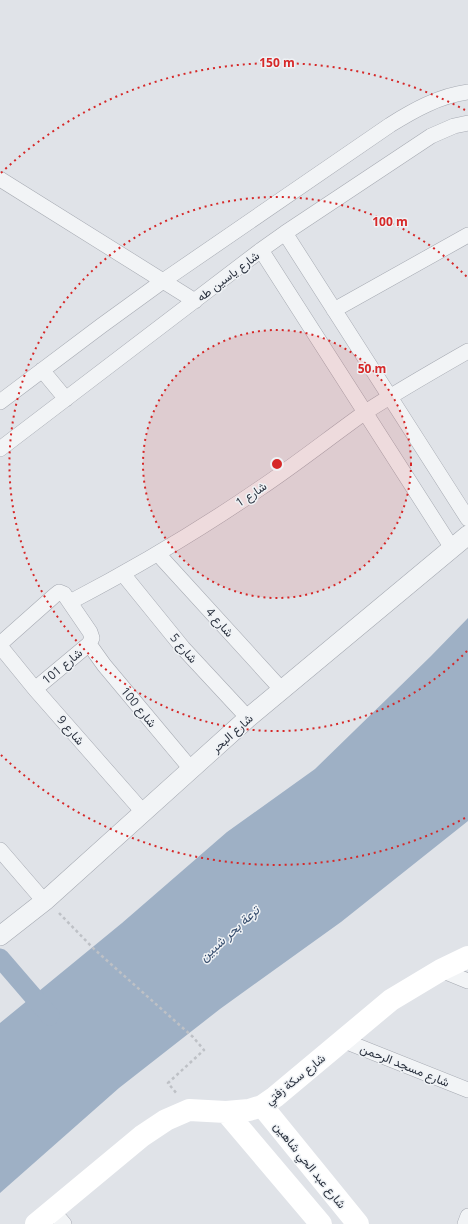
<svg xmlns="http://www.w3.org/2000/svg" width="468" height="1224" font-family="'Open Sans',Vazirmatn,sans-serif">
  <style>
    .water { fill: #9eb0c5 }
    .lines { fill: none; stroke-linecap: round; stroke-linejoin: round }
    .canal { stroke: #9eb0c5; stroke-width: 19 }
    .minor-casing { stroke: #a6aab2; stroke-width: 16 }
    .tertiary-casing { stroke: #a6aab2; stroke-width: 20 }
    .path { stroke: #bec1c6; stroke-width: 2.5; stroke-dasharray: 3 3; stroke-linecap: butt }
    .minor { stroke: #f2f4f6; stroke-width: 15 }
    .tertiary { stroke: #f2f4f6; stroke-width: 19 }
    .secondary { stroke: #fff; stroke-width: 22 }
    .ring { fill: none; stroke: #d62828; stroke-width: 2; stroke-dasharray: 2 4 }
    .labels { text-anchor: middle; dominant-baseline: central; stroke-width: 3; stroke-linejoin: round; paint-order: stroke }
    .street-label { font-size: 12px; fill: #2a313e; stroke: #eff2f5 }
    .water-label { font-size: 13px; font-style: italic; fill: #374e6e; stroke: #eff2f5 }
    .centre { fill: #d62828; stroke: #eff2f5; stroke-width: 2 }
    .ring-label { font-size: 12px; text-anchor: middle; font-weight: bold; fill: #d62828; stroke: #eff2f5; stroke-width: 3; stroke-linejoin: round; paint-order: stroke }
  </style>
  <rect width="100%" height="100%" fill="#e0e3e8"/>
  <path class="water" d="M468,618V821L341,922L220,1009L119,1088L0,1193V1023L122,923L227,832L315,769L431,656Z"/>
  <g class="lines">
    <path class="canal" d="M0,958L50,1016"/>
    <g class="minor-casing">
      <path id="minor" d="M0,179L195,301
        M285,233L468,519
        M261,250L452,548
        M334,310L468,235
        M42,370L66,399
        M0,402L101,326L163,281L390,125C414,110 439,96 468,92
        M0,449L261,250L285,233L431,136L454,126L468,123
        M158,554L282,690
        M123,574L183,648L248,718
        M70,602C135,568 198,531 259,489C295,465 329,438 364,413C398,391 433,371 468,351
        M0,644L54,596L59,592L64,594L90,632L92,638L89,644L35,689
        M89,644L104,665L191,769
        M0,646L35,689L143,812
        M0,850L44,901
        M441,970L468,981
        M342,1040L468,1090
        M52,1210L64,1224
        M465,1224L468,1216"/>
    </g>
    <g class="tertiary-casing">
      <path id="tertiary" d="M0,936L46,900L248,718L468,535"/>
    </g>
    <path class="path" d="M59,913L94,949L193,1037L204,1050L168,1083L177,1094"/>
    <use href="#minor" class="minor"/>
    <use href="#tertiary" class="tertiary"/>
    <path class="secondary" d="M262,1106L358,1224
      M226,1112L321,1224
      M36,1224L142,1136L166,1120L189,1110L226,1112L249,1110L262,1106L275,1097L391,1000L441,970L468,957"/>
  </g>
  <circle cx="277" cy="464" r="134" fill="#d62828" fill-opacity=".12"/>
  <g class="ring">
    <circle cx="277" cy="464" r="134"/>
    <path d="M467 651A267 267 0 1 1 467 277"/>
    <path d="M465 818A401 401 0 0 1 1 755M1 173A401 401 0 0 1 465 110"/>
  </g>
  <g class="labels">
    <g class="street-label">
      <text transform="translate(228 276) rotate(-37)">شارع ياسين طه</text>
      <text transform="translate(251 494) rotate(-34)">شارع 1</text>
      <text transform="translate(220 622) rotate(48)">شارع 4</text>
      <text transform="translate(184 648) rotate(49)">شارع 5</text>
      <text transform="translate(62 666) rotate(-40)">شارع 101</text>
      <text transform="translate(139 707) rotate(50)">شارع 100</text>
      <text transform="translate(71 730) rotate(49)">شارع 9</text>
      <text transform="translate(232 733) rotate(-42)">شارع البحر</text>
      <text transform="translate(405 1065) rotate(22)">شارع مسجد الرحمن</text>
      <text transform="translate(295 1079) rotate(-39)">شارع سكة زفتي</text>
      <text transform="translate(310 1165) rotate(51)">شارع عبد الحي شاهين</text>
    </g>
    <g class="water-label">
      <text transform="translate(229 933) rotate(-42)">ترعة بحر شبين</text>
    </g>
  </g>
  <circle cx="277" cy="464" r="6" class="centre"/>
  <g class="ring-label">
    <text x="277" y="67">150 m</text>
    <text x="390" y="226">100 m</text>
    <text x="372" y="373">50 m</text>
  </g>
</svg>
